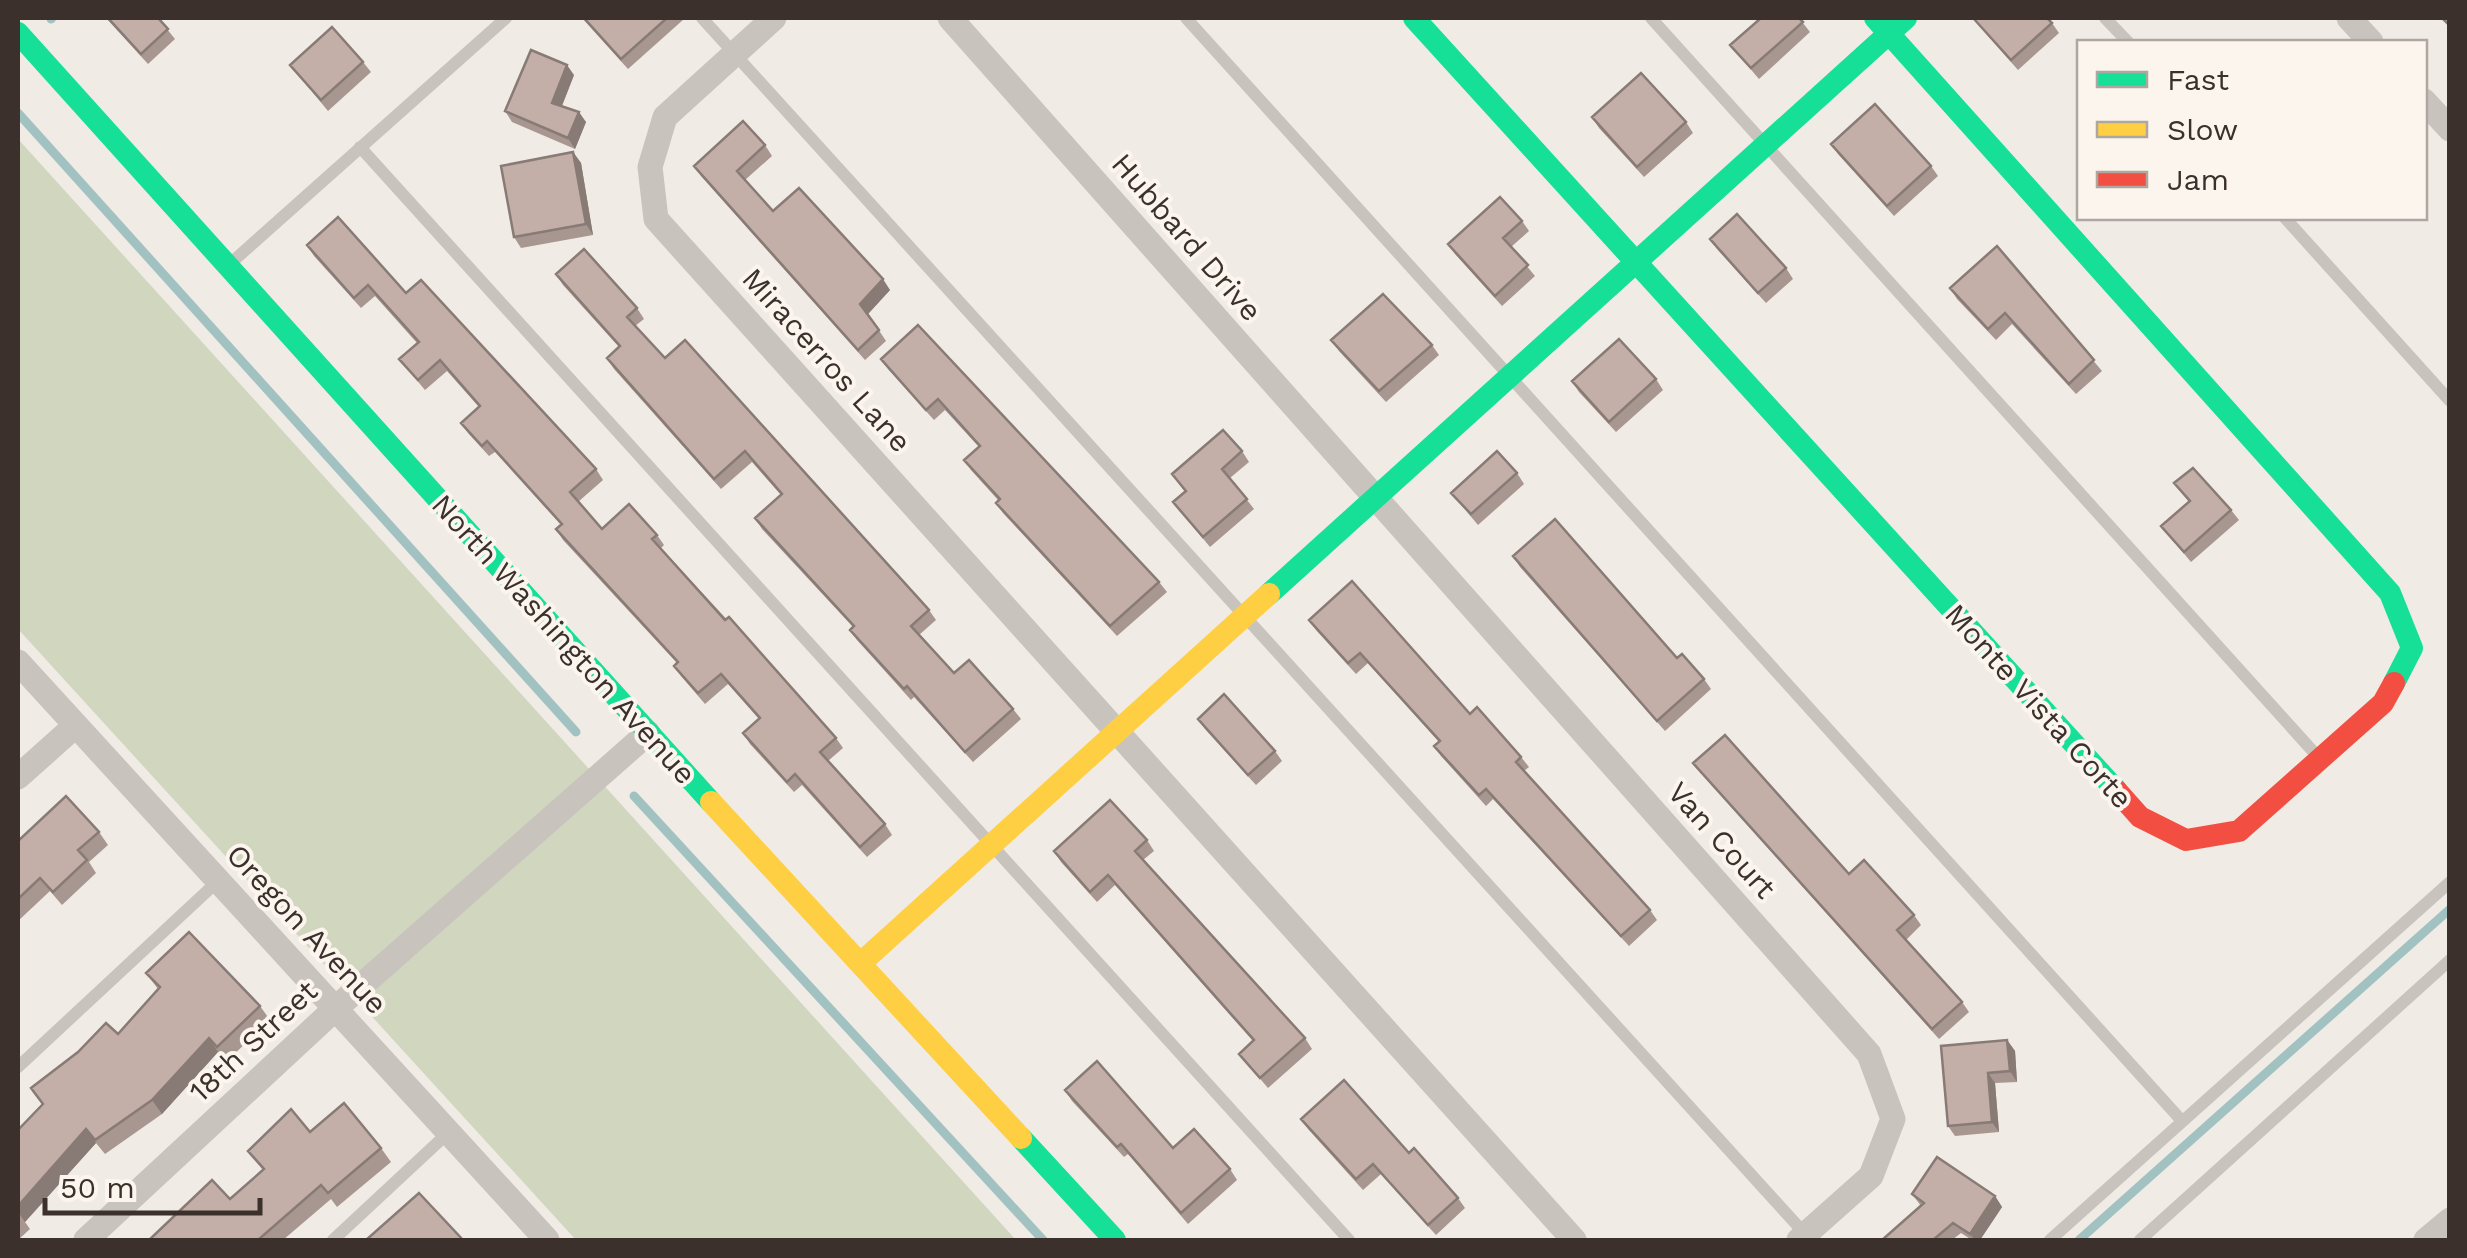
<svg xmlns="http://www.w3.org/2000/svg" width="2467" height="1258" font-family="'Work Sans',sans-serif">
  <style>
    .green { fill: #d1d6bf }
    .lines { fill: none; stroke-linecap: round; stroke-linejoin: round }
    .stream { stroke: #a1c2c1; stroke-width: 9 }
    .lane { stroke: #c9c3be; stroke-width: 12 }
    .street { stroke: #c9c3be; stroke-width: 25 }
    .fast { stroke: #16e098; stroke-width: 22 }
    .slow { stroke: #ffcf43; stroke-width: 22 }
    .jam { stroke: #f24e42; stroke-width: 22 }
    .wall { fill: #a89690 }
    .shaded-wall { fill: #887a75 }
    .building { fill: #c3afa7; stroke: #887a75; stroke-width: 2.5 }
    .labels { text-anchor: middle; dominant-baseline: central; stroke-width: 8; stroke-linejoin: round; paint-order: stroke }
    .street-label { font-size: 30px; fill: #3b302b; stroke: #fbf5ee }
  </style>
  <rect width="100%" height="100%" fill="#f0ebe5"/>
  <path class="green" d="M18,139L1016,1240H576L18,629Z"/>
  <g class="lines">
    <path class="stream" d="M51,19L52,18
      M18,113L576,732
      M634,796L1043,1240
      M2079,1240L2450,909"/>
    <path class="lane" d="M702,18L1806,1235
      M1186,18L2182,1121
      M1651,18L2319,758
      M2105,18L2128,42
      M360,147L1349,1240
      M2285,218L2450,401
      M232,262L506,18
      M18,1067L218,881
      M333,1240L449,1132
      M2050,1240L2450,882
      M2140,1240L2450,960"/>
    <path class="street" d="M774,18L665,117L650,167L656,219L1574,1240
      M950,18L1869,1054L1893,1119L1871,1176L1799,1240
      M2349,18L2371,42
      M2424,101L2450,129
      M18,662L547,1240
      M18,777L75,726
      M86,1240L336,1008L648,733
      M2426,1240L2450,1220"/>
    <path class="fast" d="M1414,18L2116,790
      M1875,18L2390,593L2412,648L2394,683
      M18,33L711,802
      M1269,594L1906,18
      M1021,1138L1115,1240"/>
    <path class="slow" d="M711,802L1021,1138
      M862,962L1269,594"/>
    <path class="jam" d="M2116,790L2140,817L2186,840L2239,831L2383,703L2394,683"/>
  </g>
  <path class="wall" d="M106,18H158L175,39L148,64Z
    M582,18H683L684,19L628,69Z
    M1760,18H1799L1810,32L1759,79L1730,45Z
    M1974,19L2052,23L2059,33L2018,70L1982,29Z
    M363,62L371,72L328,111L290,65Z
    M574,75L562,106L586,122L575,149L512,122L505,111Z
    M1592,117L1686,122L1693,133L1644,177L1599,128Z
    M1831,144L1931,166L1938,176L1894,216L1838,154Z
    M765,145L772,156L745,180L773,211L890,290L868,314L886,341L865,360L701,176L694,166Z
    M573,152L581,163L593,235L521,248L514,237Z
    M1522,221L1529,231L1511,247L1535,276L1502,306L1455,254L1448,244Z
    M1710,239L1786,268L1793,279L1766,303L1717,249Z
    M307,245L406,293L596,469L603,480L578,502L602,529L657,535L664,545L661,548L836,738L843,748L828,761L885,824L892,835L867,857L802,785L794,792L750,744L743,733L759,719L728,684L705,704L681,676L674,666L677,663L563,540L556,529L561,525L495,452L489,456L468,433L461,423L479,407L447,371L425,390L399,359L417,343L375,296L361,308L314,256Z
    M1997,246L2102,371L2076,394L2012,324L1996,340L1957,299L1950,288Z
    M556,274L637,308L644,319L635,326L665,358L929,610L936,620L919,635L954,673L1013,709L1021,719L973,762L914,697L911,700L857,640L850,630L853,627L762,529L755,518L781,495L752,462L721,489L614,369L607,358L619,347L563,285Z
    M918,325L1159,582L1167,592L1117,636L1003,513L996,503L998,500L971,470L964,460L979,447L945,410L934,420L888,369L881,359Z
    M1331,340L1432,345L1439,355L1386,402L1339,351Z
    M1656,379L1663,390L1616,432L1579,392L1572,381Z
    M1242,451L1249,462L1230,478L1254,509L1210,547L1173,502L1185,492L1172,474Z
    M1517,473L1524,484L1478,525L1451,493Z
    M2174,483L2231,510L2239,520L2191,562L2161,526L2189,502Z
    M1513,556L1677,658L1704,679L1711,689L1665,731L1520,567Z
    M1309,620L1470,714L1521,757L1529,767L1524,771L1650,910L1657,920L1629,946L1493,799L1486,806L1441,756L1434,746L1439,742L1368,663L1356,674L1316,630Z
    M1198,719L1275,751L1282,761L1256,785L1205,729Z
    M1693,763L1849,874L1914,915L1921,925L1906,940L1962,1002L1969,1012L1939,1039L1701,773Z
    M99,832L108,845L89,862L96,873L62,905L50,891L18,921V841Z
    M1147,840L1154,851L1143,860L1305,1038L1312,1049L1268,1088L1239,1054L1253,1041L1115,885L1097,902L1061,862L1054,851Z
    M146,973L260,1006L270,1020L227,1061L218,1052L162,1114L105,1154L96,1143L25,1222L30,1229L18,1240V1130L42,1104L118,1034L158,989Z
    M2007,1040L2015,1051L2017,1082L1995,1083L1999,1132L1955,1136L1948,1126Z
    M1065,1090L1173,1148L1230,1169L1237,1180L1188,1224L1128,1154L1124,1157L1072,1101Z
    M1301,1119L1409,1153L1458,1198L1465,1208L1436,1235L1381,1174L1363,1190L1308,1129Z
    M310,1132L381,1148L391,1162L337,1207L331,1199L283,1240H149L230,1199L263,1170L248,1151Z
    M1912,1194L1995,1196L2002,1207L1980,1240H1972L1961,1233L1952,1240H1882L1921,1206Z"/>
  <path class="shaded-wall" d="M567,65L574,75L559,113L552,103Z
    M579,112L586,122L575,149L568,138Z
    M573,152L581,163L593,235L586,224Z
    M883,279L890,290L868,314L860,304Z
    M209,1038L218,1052L162,1114L152,1100Z
    M2007,1040L2015,1051L2017,1082L2010,1071Z
    M1988,1073L1995,1083L1999,1132L1992,1122Z
    M86,1129L96,1143L25,1222L18,1212V1206Z
    M1995,1196L2002,1207L1980,1240H1975L1970,1234Z"/>
  <path class="building" d="M108,18H158L168,29L141,54Z
    M584,18H667L621,59Z
    M1761,18H1799L1803,22L1751,68L1730,45Z
    M1976,18H2047L2052,23L2011,60L1974,19Z
    M2442,18H2450V26Z
    M332,27L363,62L321,100L290,65Z
    M531,50L567,65L552,103L579,112L568,138L505,111Z
    M1641,73L1686,122L1637,167L1592,117Z
    M1875,104L1931,166L1887,206L1831,144Z
    M743,121L765,145L737,171L773,211L799,188L883,279L860,304L879,330L858,350L694,166Z
    M573,152L586,224L514,237L501,166Z
    M1500,197L1522,221L1503,238L1528,265L1495,296L1448,244Z
    M1737,214L1786,268L1758,293L1710,239Z
    M338,217L406,293L421,280L596,469L570,492L602,529L629,504L657,535L652,539L725,620L729,617L836,738L820,752L885,824L860,847L795,774L787,782L743,733L760,718L721,674L698,693L674,666L678,662L556,529L562,524L487,441L482,446L461,423L480,406L440,360L418,380L399,359L419,342L368,285L354,298L307,245Z
    M1997,246L2094,360L2069,384L2005,313L1988,329L1950,288Z
    M584,249L637,308L627,317L665,358L685,340L929,610L911,626L954,673L969,660L1013,709L965,752L907,686L904,689L850,630L854,626L755,518L782,494L745,451L714,479L607,358L620,346L556,274Z
    M1383,294L1432,345L1379,391L1331,340Z
    M918,325L1159,582L1110,626L996,503L1000,499L964,460L980,446L938,399L926,410L881,359Z
    M1619,339L1656,379L1609,422L1572,381Z
    M1223,430L1242,451L1222,469L1247,499L1203,537L1173,502L1186,491L1172,474Z
    M1497,451L1517,473L1471,514L1451,493Z
    M2193,468L2231,510L2184,552L2161,526L2190,501L2174,483Z
    M1555,519L1677,658L1682,654L1704,679L1657,721L1513,556Z
    M1352,581L1470,714L1477,707L1521,757L1516,762L1650,910L1621,936L1486,789L1479,795L1434,746L1440,741L1360,653L1348,663L1309,620Z
    M1224,694L1275,751L1248,775L1198,719Z
    M1725,735L1849,874L1864,860L1914,915L1897,930L1962,1002L1932,1029L1693,763Z
    M66,796L99,832L78,850L87,860L53,892L40,878L18,899V841Z
    M1110,800L1147,840L1135,851L1305,1038L1260,1078L1239,1054L1254,1040L1108,875L1090,892L1054,851Z
    M189,932L260,1006L217,1047L209,1038L152,1100L95,1140L86,1129L18,1206V1130L43,1104L31,1088L78,1052L106,1023L118,1034L160,987L146,973Z
    M2007,1040L2010,1071L1988,1073L1992,1122L1948,1126L1941,1046Z
    M1097,1061L1173,1148L1194,1129L1230,1169L1181,1213L1121,1144L1117,1147L1065,1090Z
    M1344,1080L1409,1153L1414,1148L1458,1198L1428,1225L1373,1164L1356,1179L1301,1119Z
    M344,1103L381,1148L328,1193L321,1185L258,1240H149L212,1180L230,1199L264,1169L248,1151L291,1109L310,1132Z
    M1937,1157L1995,1196L1970,1234L1953,1223L1933,1240H1882L1924,1203L1912,1194Z
    M419,1193L463,1240H366Z"/>
  <g class="labels">
    <g class="street-label">
      <text transform="translate(1187 237) rotate(49)">Hubbard Drive</text>
      <text transform="translate(827 360) rotate(48)">Miracerros Lane</text>
      <text transform="translate(564 639) rotate(48)">North Washington Avenue</text>
      <text transform="translate(2039 706) rotate(48)">Monte Vista Corte</text>
      <text transform="translate(1722 840) rotate(48)">Van Court</text>
      <text transform="translate(307 929) rotate(47)">Oregon Avenue</text>
      <text transform="translate(253 1041) rotate(-43)">18th Street</text>
    </g>
  </g>
  <rect width="2467" height="1258" fill="none" stroke="#3b302b" stroke-width="40"/>
  <rect x="2077" y="40" width="350" height="180" fill="#fbf5ee" stroke="#aea6a0" stroke-width="2.5"/>
  <rect x="2097" y="72" width="50" height="15" fill="#16e098" stroke="#aea6a0" stroke-width="2.5"/>
  <text x="2167" y="90" font-size="30" fill="#3b302b">Fast</text>
  <rect x="2097" y="122" width="50" height="15" fill="#ffcf43" stroke="#aea6a0" stroke-width="2.5"/>
  <text x="2167" y="140" font-size="30" fill="#3b302b">Slow</text>
  <rect x="2097" y="172" width="50" height="15" fill="#f24e42" stroke="#aea6a0" stroke-width="2.5"/>
  <text x="2167" y="190" font-size="30" fill="#3b302b">Jam</text>
  <path d="M45 1198v15h215v-15" fill="none" stroke="#3b302b" stroke-width="5"/>
  <text x="60" y="1198" font-size="30" fill="#3b302b" stroke="#fbf5ee" stroke-width="8" paint-order="stroke">50 m</text>
</svg>
